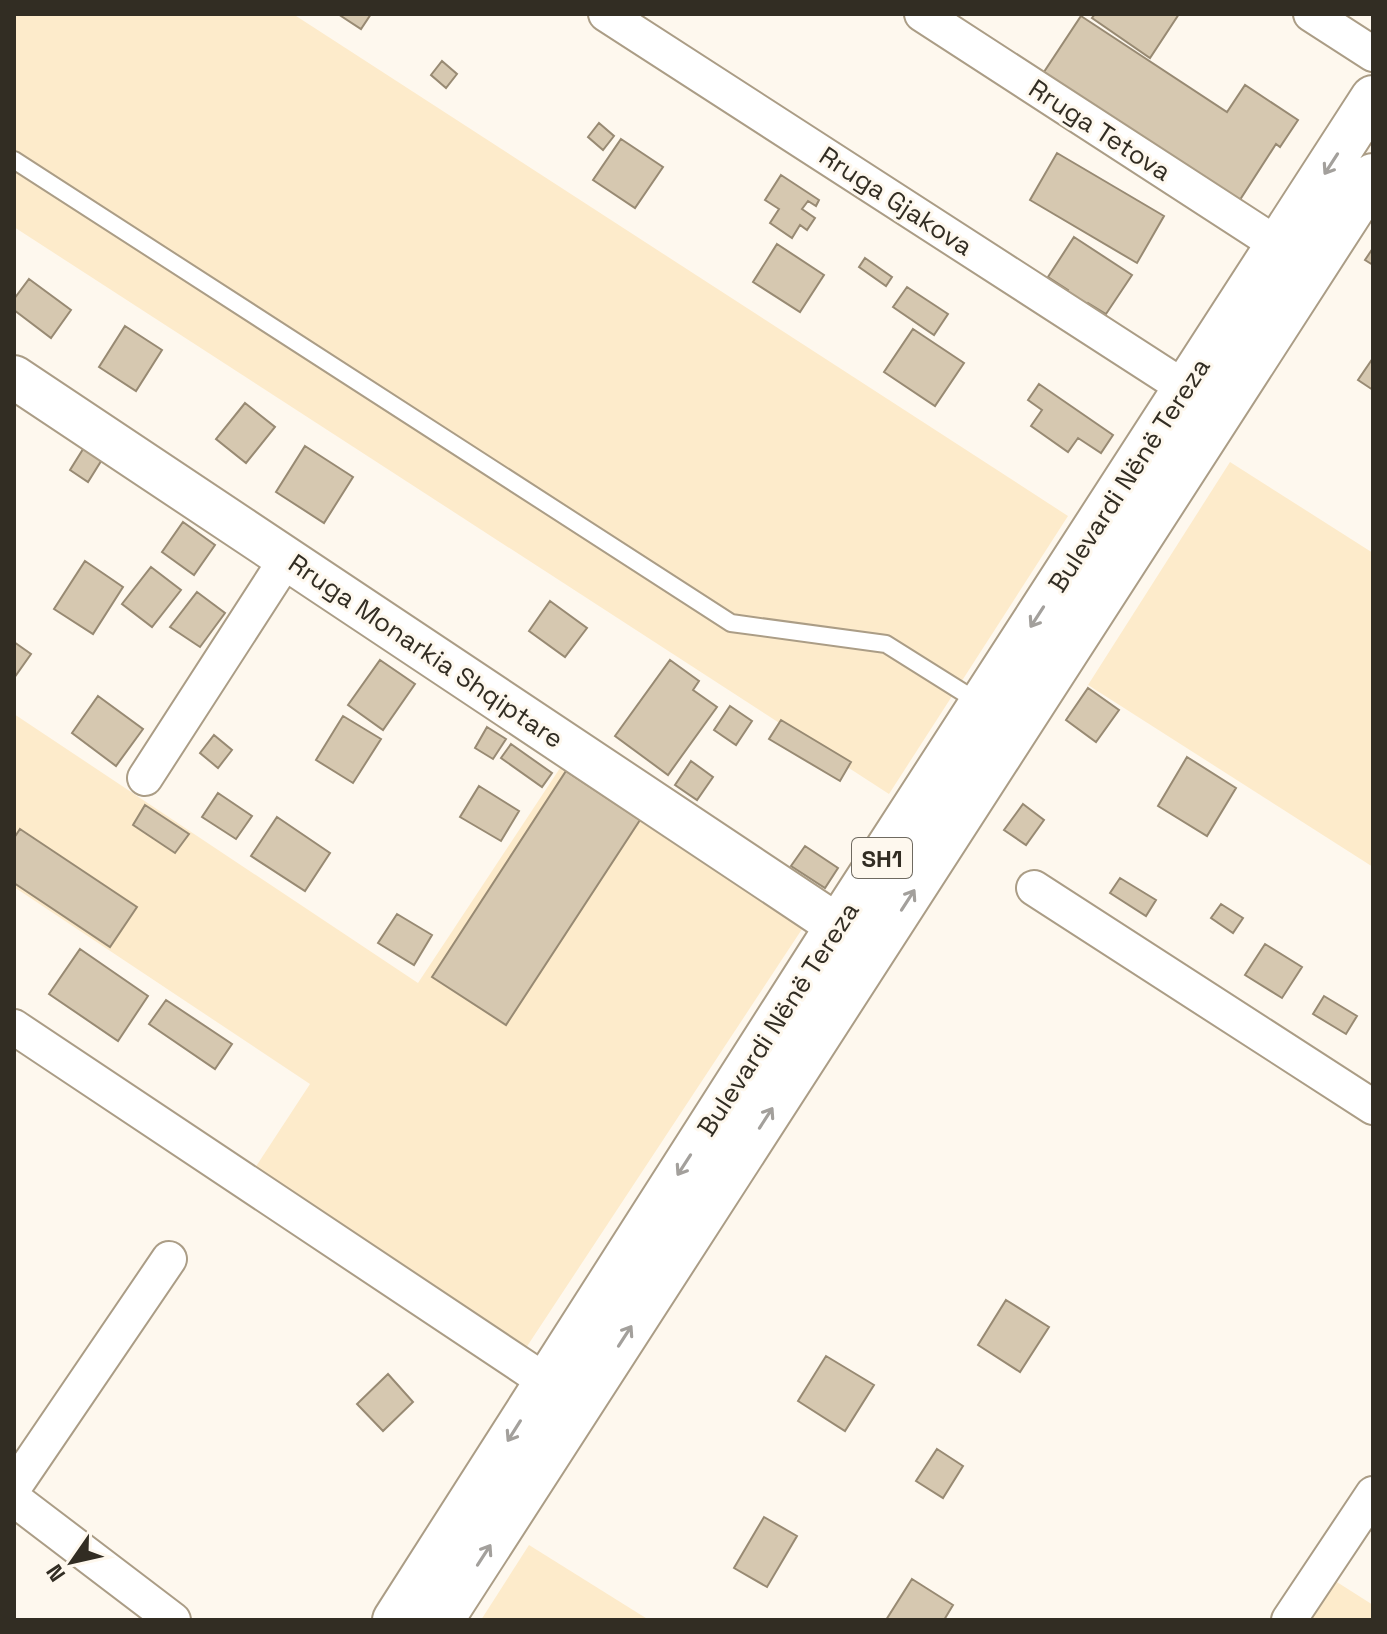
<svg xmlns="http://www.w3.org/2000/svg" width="1387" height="1634" font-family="'Space Grotesk',sans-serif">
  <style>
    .built { fill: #fdebcb }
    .building { fill: #d6c8b0; stroke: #988a73; stroke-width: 2 }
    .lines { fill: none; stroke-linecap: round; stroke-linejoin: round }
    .service-casing { stroke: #ab9d86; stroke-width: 20 }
    .minor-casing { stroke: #ab9d86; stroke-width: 38 }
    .tertiary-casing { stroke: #ab9d86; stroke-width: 46 }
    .primary-casing { stroke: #ab9d86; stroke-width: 48 }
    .service { stroke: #fff; stroke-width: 16 }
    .minor { stroke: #fff; stroke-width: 34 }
    .tertiary { stroke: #fff; stroke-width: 42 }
    .primary { stroke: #fff; stroke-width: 44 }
    .oneway { stroke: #a3a09c }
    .labels { text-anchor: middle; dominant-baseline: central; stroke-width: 6; stroke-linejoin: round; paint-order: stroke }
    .shield { fill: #fef8ee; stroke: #6f6a60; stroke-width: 2 }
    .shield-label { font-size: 24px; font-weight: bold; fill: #322d23 }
    .street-label { font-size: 26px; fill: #322d23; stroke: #fef8ee }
  </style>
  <rect width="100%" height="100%" fill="#fef8ee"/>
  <path class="built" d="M14,14H293L1068,516L889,794L14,227Z
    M1230,462L1373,553V867L1088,685Z
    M14,714L418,983L566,759L808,920L522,1354L251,1174L310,1084L14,887Z
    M529,1545L649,1620H481Z
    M1329,1577L1373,1605V1620H1302Z"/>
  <path class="building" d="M338,14H371L361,29Z
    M1095,14H1179L1150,58L1092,18Z
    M1081,16L1227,112L1245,85L1298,120L1280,147L1276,144L1234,209L1038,81Z
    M442,61L457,74L446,88L431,75Z
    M599,123L614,136L603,150L588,137Z
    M621,139L663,167L635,208L593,180Z
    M1057,153L1164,216L1137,263L1030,200Z
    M781,175L819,200L816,206L808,201L802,209L815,218L807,230L800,225L792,238L770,223L779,209L765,200Z
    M1074,237L1132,275L1106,314L1088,303L1084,309L1064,297L1068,290L1048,277Z
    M777,244L824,275L800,312L753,282Z
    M1373,248V265L1365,260Z
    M865,258L892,277L886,286L859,267Z
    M29,279L71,310L51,338L14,310V299Z
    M907,287L948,314L934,335L893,307Z
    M125,326L162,350L136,391L99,367Z
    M913,329L964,363L935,406L884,372Z
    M1373,358V390L1358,380Z
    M1039,384L1113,435L1101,453L1078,438L1068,452L1031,426L1042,410L1028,400Z
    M245,403L275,427L246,463L216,439Z
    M85,446L103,458L88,482L70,470Z
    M305,446L353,477L324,523L276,492Z
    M183,522L215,545L194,575L162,552Z
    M85,561L123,587L93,634L54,609Z
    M151,567L181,590L152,627L122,604Z
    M197,592L225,613L200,647L170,627Z
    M550,601L587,628L565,657L529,631Z
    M14,642L31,654L14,678Z
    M380,660L415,684L383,730L348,705Z
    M670,660L699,681L693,690L717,707L668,775L615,736Z
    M1088,688L1119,710L1096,742L1066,720Z
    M98,696L143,729L116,766L72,733Z
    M730,706L752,721L736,745L714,730Z
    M343,716L381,739L353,783L316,760Z
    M781,720L851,762L840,781L769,739Z
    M487,727L506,739L493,759L475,748Z
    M214,735L232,750L218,768L200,753Z
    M511,744L552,773L542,787L501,758Z
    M1187,757L1236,788L1207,836L1158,806Z
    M691,761L713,777L697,800L675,785Z
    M566,771L640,820L506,1025L432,977Z
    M479,786L519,811L501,841L460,817Z
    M218,793L252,816L236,839L202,817Z
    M1023,804L1044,820L1026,845L1004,830Z
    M145,805L189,834L175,853L133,825Z
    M277,817L330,853L305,891L251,856Z
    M20,829L137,907L110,947L14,883V838Z
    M805,846L838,868L825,888L791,866Z
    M1120,878L1156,900L1146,916L1110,893Z
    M1221,904L1243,918L1233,933L1211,918Z
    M397,914L432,935L414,965L378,943Z
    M1265,944L1302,967L1282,998L1245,975Z
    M80,949L148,996L118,1041L49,994Z
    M1324,996L1357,1016L1346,1034L1313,1014Z
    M166,1000L232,1044L215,1069L149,1024Z
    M1006,1300L1049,1327L1020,1372L978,1345Z
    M826,1356L874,1385L845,1431L798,1401Z
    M388,1374L413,1402L383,1431L357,1404Z
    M937,1449L963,1466L943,1498L916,1481Z
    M764,1517L797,1536L767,1587L734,1568Z
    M912,1579L953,1605L944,1620H886Z"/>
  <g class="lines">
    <g class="service-casing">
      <path id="service" d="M14,160L731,623L886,644L980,703"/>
    </g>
    <g class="minor-casing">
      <path id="minor" d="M606,14L1185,388
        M922,14L1278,245
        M1311,14L1373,54
        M145,778L287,558
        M1034,888L1373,1107
        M14,1027L545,1381
        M14,1487L169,1259
        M14,1499L173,1620
        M1289,1620L1373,1494"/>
    </g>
    <g class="tertiary-casing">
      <path id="tertiary" d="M14,377L838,926"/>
    </g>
    <g class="primary-casing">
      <path id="primary" d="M395,1620L838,926L1373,98
        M441,1620L1373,176"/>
    </g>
    <use href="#service" class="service"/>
    <use href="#minor" class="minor"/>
    <use href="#tertiary" class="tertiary"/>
    <use href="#primary" class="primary"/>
  </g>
  <defs><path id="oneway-shaft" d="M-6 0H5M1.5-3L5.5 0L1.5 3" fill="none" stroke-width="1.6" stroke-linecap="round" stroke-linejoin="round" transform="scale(2)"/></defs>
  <g class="oneway">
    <use href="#oneway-shaft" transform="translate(1331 164) rotate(123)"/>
    <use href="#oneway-shaft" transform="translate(1037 617) rotate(123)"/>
    <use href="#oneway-shaft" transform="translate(908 900) rotate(-57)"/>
    <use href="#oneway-shaft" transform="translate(766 1118) rotate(-57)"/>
    <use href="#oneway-shaft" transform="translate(684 1165) rotate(123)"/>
    <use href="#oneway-shaft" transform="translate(625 1336) rotate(-57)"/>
    <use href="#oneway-shaft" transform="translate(514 1431) rotate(122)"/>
    <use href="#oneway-shaft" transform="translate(484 1555) rotate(-57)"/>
  </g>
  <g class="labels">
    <rect class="shield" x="852" y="838" width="60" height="40" rx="6"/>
    <g class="shield-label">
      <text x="882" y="858">SH1</text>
    </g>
    <g class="street-label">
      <text transform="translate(1100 130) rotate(33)">Rruga Tetova</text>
      <text transform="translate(896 201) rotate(33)">Rruga Gjakova</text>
      <text transform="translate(1129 475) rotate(-57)">Bulevardi Nënë Tereza</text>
      <text transform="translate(426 651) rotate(34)">Rruga Monarkia Shqiptare</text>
      <text transform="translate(778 1019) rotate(-57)">Bulevardi Nënë Tereza</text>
    </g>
  </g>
  <rect width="1387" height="1634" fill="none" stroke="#322d23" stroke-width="32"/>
  <g transform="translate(72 1562) rotate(236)" stroke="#fef8ee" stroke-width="6" paint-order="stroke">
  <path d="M0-6L14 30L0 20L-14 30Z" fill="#322d23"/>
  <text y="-12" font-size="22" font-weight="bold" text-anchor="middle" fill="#322d23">N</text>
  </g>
</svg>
